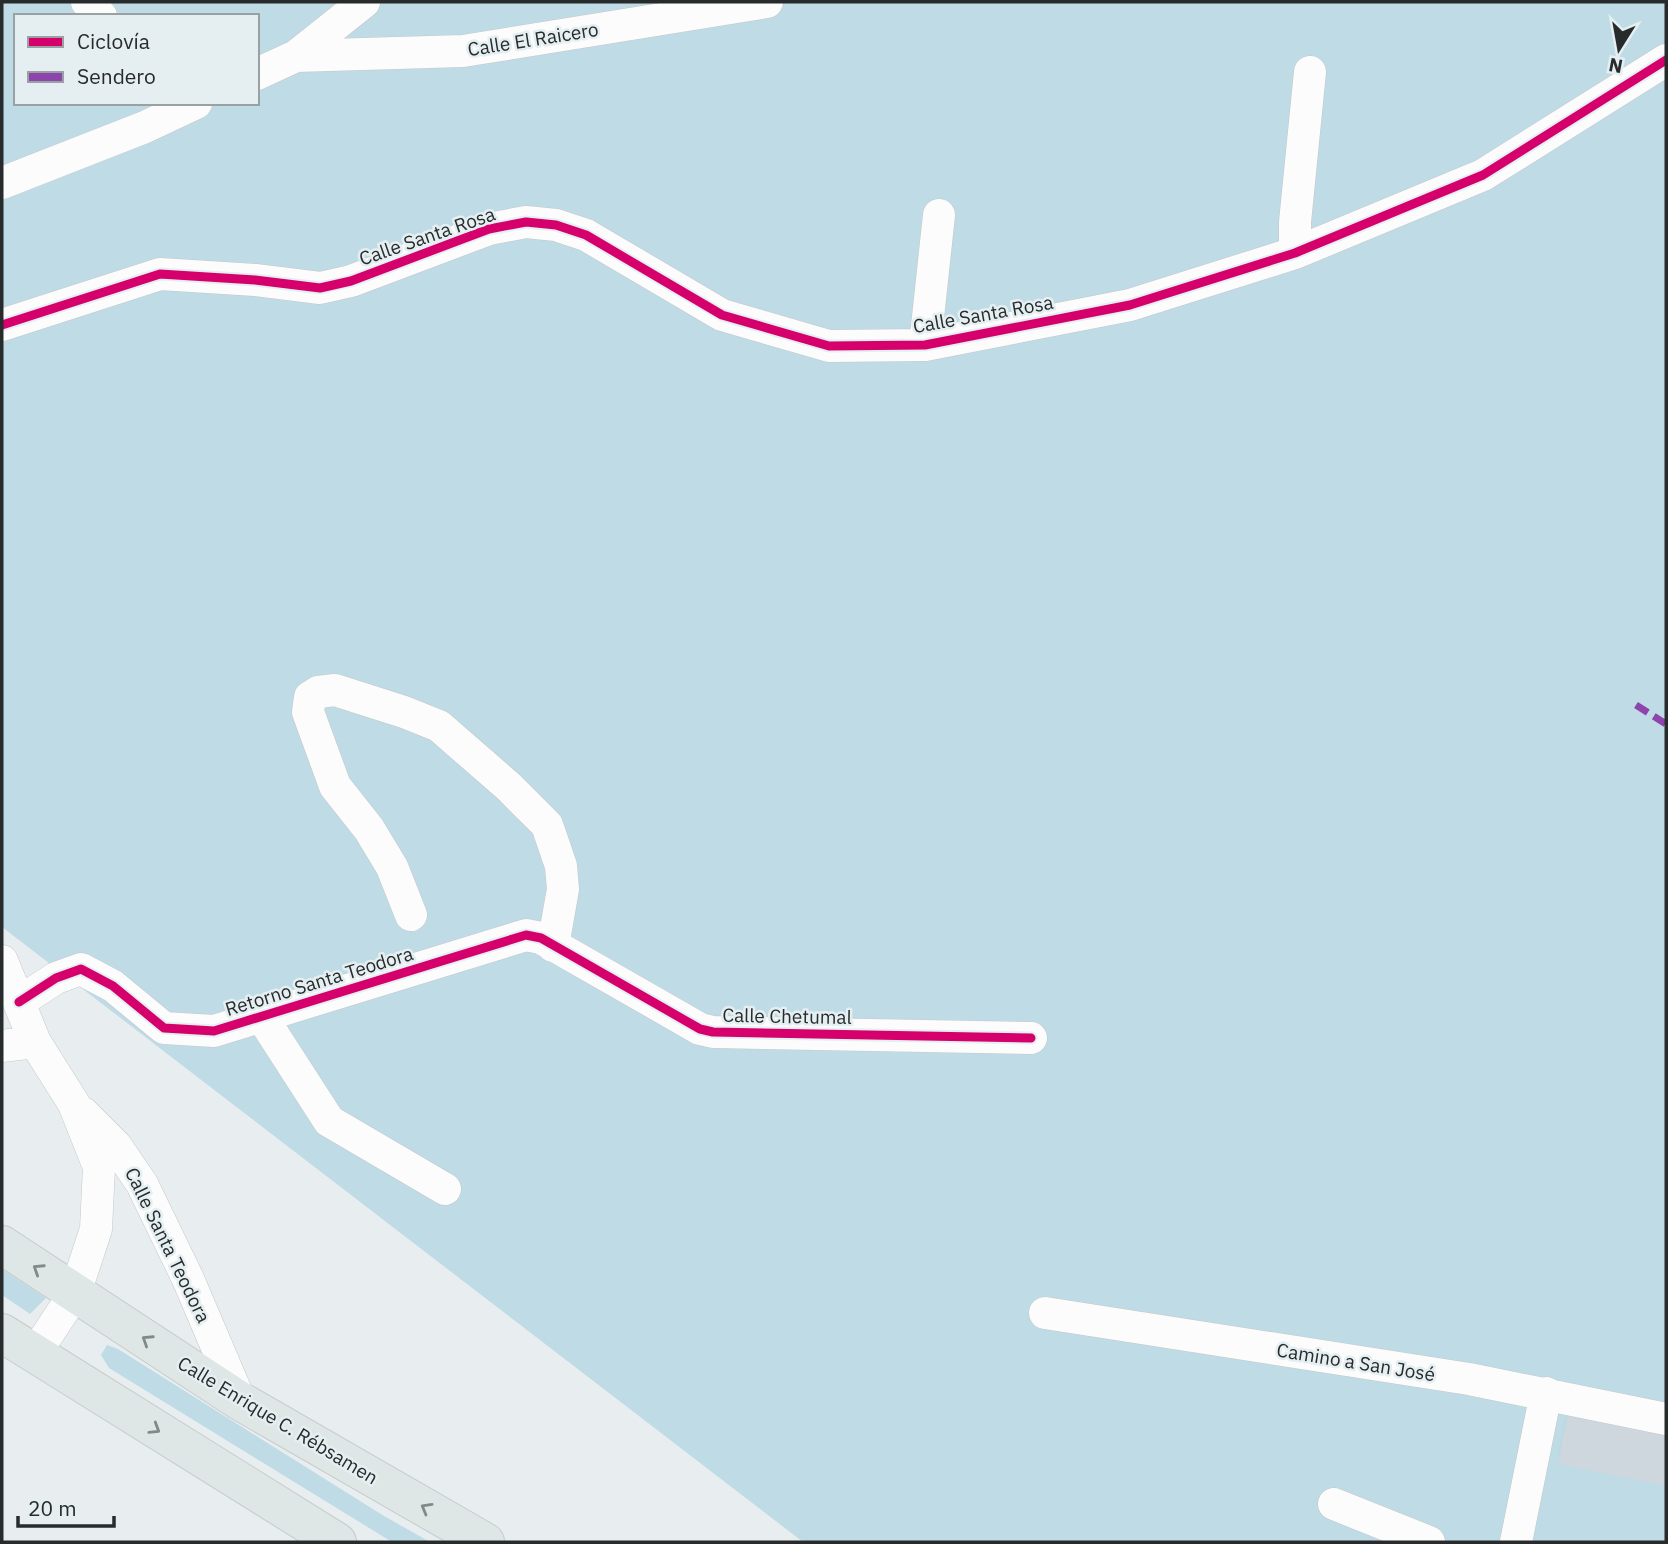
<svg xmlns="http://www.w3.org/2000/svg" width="1668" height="1544" font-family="'IBM Plex Sans',sans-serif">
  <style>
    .green { fill: #bfdbe5; fill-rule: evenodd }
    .building { fill: #cfd7de; filter: url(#shadow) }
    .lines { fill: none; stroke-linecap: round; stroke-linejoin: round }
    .minor-casing { stroke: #c4c8ca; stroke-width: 33 }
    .major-casing { stroke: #c8cacb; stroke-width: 40 }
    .minor { stroke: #fcfcfd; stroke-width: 32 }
    .major { stroke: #dfe6e6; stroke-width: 38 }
    .quiet { stroke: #8e44ad; stroke-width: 7; stroke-dasharray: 14 7; stroke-linecap: butt }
    .cycleway-casing { stroke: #e5eff2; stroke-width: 13 }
    .cycleway { stroke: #d6006c; stroke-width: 9 }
    .oneway { stroke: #838889 }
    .labels { text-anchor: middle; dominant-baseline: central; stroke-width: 5; stroke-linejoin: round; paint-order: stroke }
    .street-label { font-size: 19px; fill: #272b2c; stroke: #e5eff2 }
  </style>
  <defs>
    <filter id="shadow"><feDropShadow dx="6" dy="-6" stdDeviation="3.5" flood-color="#0004"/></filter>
  </defs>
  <rect width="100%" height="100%" fill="#e8eeef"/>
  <path class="green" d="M2,2H1666V1542H803L2,927ZM16,16H257V103H16Z
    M2,1270V1269L46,1298L30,1314L2,1295Z
    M107,1345L118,1349L384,1516L430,1542H392L109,1368L101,1355Z"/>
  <path class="building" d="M1571,1400L1666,1419V1486L1558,1464Z"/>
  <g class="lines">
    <g class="minor-casing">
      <path id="minor" d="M87,2L101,16
        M296,56L463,51L767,2
        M257,74L296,56L364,2
        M2,183L145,127L196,103
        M1295,253V222L1310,72
        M2,325L160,274L255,280L320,288L351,281L489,229L526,222L556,225L586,235L722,315L829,346L925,345L1130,305L1295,253L1483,175L1666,60
        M925,345L939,215
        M411,915L392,867L369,829L335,786L308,712L310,697L318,692L335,690L404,712L439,726L509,787L547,825L561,866L563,889L553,946
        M2,961L35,1042L74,1104L99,1167L96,1229L75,1293L34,1355
        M19,1002L56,978L81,969L113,986L164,1028L214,1031L526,935L541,938L700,1029L713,1032L1031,1038
        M262,1017L329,1121L445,1189
        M2,1046L35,1042
        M83,1113L116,1146L142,1184L188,1279L240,1401
        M1045,1313L1469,1379L1666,1419
        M1334,1504L1429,1542
        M1516,1542L1546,1393"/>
    </g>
    <g class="major-casing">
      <path id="major" d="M2,1245L240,1401L485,1542
        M2,1333L337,1542"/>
    </g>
    <use href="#minor" class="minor"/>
    <use href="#major" class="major"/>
    <path class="quiet" d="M1636,705L1666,724"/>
    <g class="cycleway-casing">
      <path id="cycleway" d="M2,325L160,274L255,280L320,288L351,281L489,229L526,222L556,225L586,235L722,315L829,346L925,345L1130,305L1295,253L1483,175L1666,60
        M19,1002L56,978L81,969L113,986L164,1028L214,1031L526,935L541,938L700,1029L713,1032L1031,1038"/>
    </g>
    <use href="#cycleway" class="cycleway"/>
  </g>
  <defs><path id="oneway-chevron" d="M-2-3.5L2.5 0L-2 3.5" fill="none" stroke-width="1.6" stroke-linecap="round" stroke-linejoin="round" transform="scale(1.75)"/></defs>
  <g class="oneway">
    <use href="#oneway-chevron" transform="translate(38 1269) rotate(-147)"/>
    <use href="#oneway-chevron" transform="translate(147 1340) rotate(-147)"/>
    <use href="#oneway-chevron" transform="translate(155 1429) rotate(32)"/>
    <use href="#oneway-chevron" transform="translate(426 1508) rotate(-150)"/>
  </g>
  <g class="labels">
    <g class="street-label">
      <text transform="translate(533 39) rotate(-9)">Calle El Raicero</text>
      <text transform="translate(427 236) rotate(-19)">Calle Santa Rosa</text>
      <text transform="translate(983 314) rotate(-10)">Calle Santa Rosa</text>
      <text transform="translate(319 981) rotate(-17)">Retorno Santa Teodora</text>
      <text transform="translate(787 1016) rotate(1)">Calle Chetumal</text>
      <text transform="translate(168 1245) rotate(64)">Calle Santa Teodora</text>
      <text transform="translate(1356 1362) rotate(9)">Camino a San José</text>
      <text transform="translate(278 1420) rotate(31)">Calle Enrique C. Rébsamen</text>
    </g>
  </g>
  <rect width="1668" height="1544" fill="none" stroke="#272b2c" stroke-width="7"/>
  <rect x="14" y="14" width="245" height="91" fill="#e5eff2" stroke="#99a1a3" stroke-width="2"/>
  <rect x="28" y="37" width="35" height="10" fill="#d6006c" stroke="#99a1a3" stroke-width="2"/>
  <text x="77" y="49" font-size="21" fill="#272b2c">Ciclovía</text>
  <rect x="28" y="72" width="35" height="10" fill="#8e44ad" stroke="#99a1a3" stroke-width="2"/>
  <text x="77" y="84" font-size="21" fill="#272b2c">Sendero</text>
  <g transform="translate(1619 49) rotate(191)" stroke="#e5eff2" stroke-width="5" paint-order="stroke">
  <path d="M0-5L12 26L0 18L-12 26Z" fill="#272b2c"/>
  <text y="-10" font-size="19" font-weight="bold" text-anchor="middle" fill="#272b2c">N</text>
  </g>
  <path d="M18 1516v10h96v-10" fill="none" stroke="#272b2c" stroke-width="3.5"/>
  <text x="28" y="1516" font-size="21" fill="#272b2c" stroke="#e5eff2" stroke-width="5" paint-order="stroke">20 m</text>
</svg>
